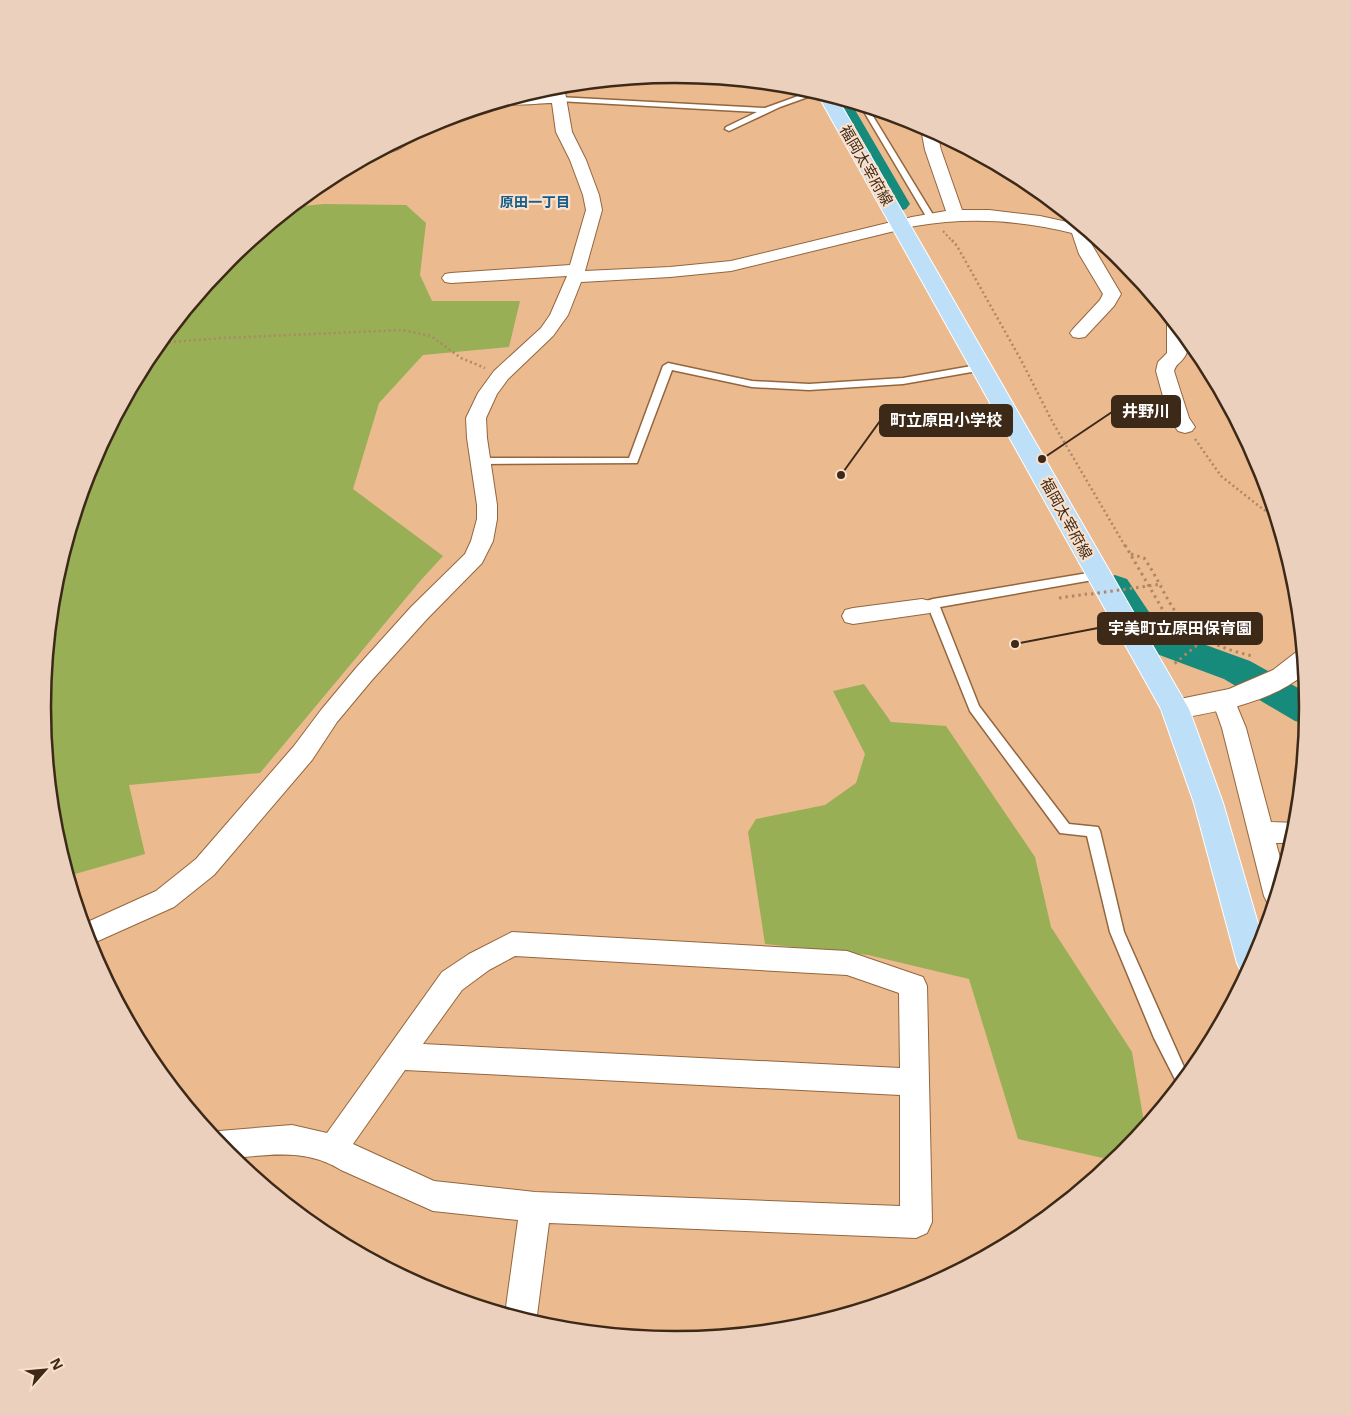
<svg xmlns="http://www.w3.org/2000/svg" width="1351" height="1415" font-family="'Noto Sans','Noto Sans JP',sans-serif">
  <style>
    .green { fill: #98af56 }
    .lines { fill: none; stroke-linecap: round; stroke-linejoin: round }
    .river { fill: #168a7b; fill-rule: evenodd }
    .service-casing { stroke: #93663e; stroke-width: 3 }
    .minor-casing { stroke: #93663e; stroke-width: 2 }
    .tertiary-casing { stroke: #93663e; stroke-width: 2 }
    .primary-casing { stroke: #fff; stroke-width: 2 }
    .path-far2 { stroke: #ae8765; stroke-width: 2; stroke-dasharray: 2 2.5; stroke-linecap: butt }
    .path-far1 { stroke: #ae8765; stroke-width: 2.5; stroke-dasharray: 2 3; stroke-linecap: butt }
    .path { stroke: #ae8765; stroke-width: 3; stroke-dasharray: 2.5 4; stroke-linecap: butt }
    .service { fill: #fff; fill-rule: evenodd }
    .minor { fill: #fff; fill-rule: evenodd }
    .tertiary { fill: #fff; fill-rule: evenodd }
    .primary { fill: #bddff8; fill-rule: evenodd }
    .path-bridge { stroke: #ae8765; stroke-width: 3; stroke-dasharray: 2.5 4; stroke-linecap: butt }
    .labels { text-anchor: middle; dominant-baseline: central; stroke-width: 4.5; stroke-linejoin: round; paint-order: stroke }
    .far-neighbourhood-label { font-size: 14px; font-weight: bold; fill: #115c89; stroke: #fae0cb }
    .street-label { font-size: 15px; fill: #3d2918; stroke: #fae0cb }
    .rim { fill: none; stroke: #3d2918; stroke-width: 2.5 }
    .leader { fill: none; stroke: #3d2918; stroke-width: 2 }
    .callout-dot { fill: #3d2918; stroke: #fae0cb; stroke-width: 2 }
    .callout { fill: #3d2918; stroke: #3d2918; stroke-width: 2 }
    .callout-label { font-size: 16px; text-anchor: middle; font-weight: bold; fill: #fff }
  </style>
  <rect width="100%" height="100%" fill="#ecba8f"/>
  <path class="green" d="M324,204L406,205L426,223L420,275L432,301H520L509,347L423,355L379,403L353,489L443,556L421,580L260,773L129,785L145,854L68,876L55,831L43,707L55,584L91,465L149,356L228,260L292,207Z
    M864,684L891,722L946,726L1035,857L1051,927L1132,1052L1145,1128L1116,1161L1018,1139L969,979L868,955L765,944L748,832L756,819L825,805L856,783L865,754L833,691Z"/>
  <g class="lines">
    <path class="river" d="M829,96L851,103L910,204L906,209L897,212L888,209L884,204L827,99Z
      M1115,575L1127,579L1153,618L1170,632L1250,661L1307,693L1308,708L1307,724L1295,721L1224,679L1146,650L1129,636L1098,587L1103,579Z"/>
    <g class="service-casing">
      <path id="service" d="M812,91L819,93L780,107L729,131L725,129L726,127L757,112L558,101L554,99L558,97L765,108Z
        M860,105L868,108L935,218L934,220L927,218Z
        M668,363L752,381L809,384L903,378L983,364L988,367L983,370L903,384L809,390L752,387L672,370L637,463L480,464L475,461L480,458H629L663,366Z
        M1100,571L1106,575L1104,578L940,607L979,706L1069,824L1098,827L1100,831L1124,932L1188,1076L1179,1087L1154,1038L1110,932L1087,836L1060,833L970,711L929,609L923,608L921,605L923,602L933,599Z"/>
    </g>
    <g class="minor-casing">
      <path id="minor" d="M564,86L572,132L586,160L599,195L602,210L585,271L670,267L731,261L912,217L946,211L925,150L921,129L924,126L937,133L941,150L962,210H989L1040,216L1081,225L1095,237L1089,238L1092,245L1121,294L1114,306L1085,337L1079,338L1073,337L1070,333L1073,329L1100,300L1103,294L1079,254L1072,233C1020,220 968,217 915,226L731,271L670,277L581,282L568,315L553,336L508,379L497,394L486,418L487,438L497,505V519L493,541L482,563L427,619L372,680L337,722L312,760L214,875L174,907L89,945L83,924L156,891L196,859L294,746L321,710L356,668L411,607L465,554L471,541L477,519V505L467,438L466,418L478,393L494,371L541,328L550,315L567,276L451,283L445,282L442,278L445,274L451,273L570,265L586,210L583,195L570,160L556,132L552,103C541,103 505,107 498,103L526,95H551L550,87Z
        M407,137L410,140C404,148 389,155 379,152Z
        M1170,320H1172C1181,330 1195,345 1183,359C1179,364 1176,364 1174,371L1189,418L1195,427L1192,431L1185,433L1178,431L1169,418L1156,371L1158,362L1167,353V324Z
        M922,599L930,601L933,607L930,613L853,624L845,622L842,616L845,610L853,608Z
        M1224,691L1232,694L1246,728L1271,822L1297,823L1293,843H1276L1284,872L1274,906L1268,904L1264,896L1222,728L1212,700L1216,694Z
        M512,932L847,951L923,977L927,986L932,1222L927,1233L916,1238L549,1223L536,1323L505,1314L518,1220L433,1211L341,1170C306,1148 271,1155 232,1158L211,1134L219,1131L292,1125L327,1133L442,972L469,954ZM515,956L847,975L899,993L900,1068L423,1044L462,990L489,970ZM405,1070L900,1095V1206L535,1192L434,1181L353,1144Z"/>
    </g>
    <g class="tertiary-casing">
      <path id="tertiary" d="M1303,651L1305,674C1269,703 1220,711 1175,719L1165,716L1161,709L1165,702L1229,689L1273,670L1295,653Z"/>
    </g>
    <g class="primary-casing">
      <path id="primary" d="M820,93L837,98L1189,709L1223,803L1263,941L1247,975L1242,973L1237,963L1194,803L1161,709L818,95Z"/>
    </g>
    <path class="path-far2" d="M943,231L953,242"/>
    <path class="path-far1" d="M952,240L957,246L1021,360L1053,423L1125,546
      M159,343L222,338L402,330L431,336L461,358L485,368
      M1195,439L1221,476L1264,510L1275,514"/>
    <path class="path" d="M1125,545L1167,617L1196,646L1174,664
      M1131,554L1144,558C1157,576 1165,598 1178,615C1196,639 1225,650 1253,656
      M1059,598L1087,594"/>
    <use href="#service" class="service"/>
    <use href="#minor" class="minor"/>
    <use href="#tertiary" class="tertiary"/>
    <use href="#primary" class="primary"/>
    <path class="path-bridge" d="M1091,594L1162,584"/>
  </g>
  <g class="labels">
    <g class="far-neighbourhood-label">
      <text x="535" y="201">原田一丁目</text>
    </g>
    <g class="street-label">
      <text transform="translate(867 165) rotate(60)">福岡太宰府線</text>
      <text transform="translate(1067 518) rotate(61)">福岡太宰府線</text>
    </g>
  </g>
  <path d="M0 0H1351V1415H0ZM51 707a624 624 0 1 1 1248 0a624 624 0 1 1-1248 0Z" fill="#ebd1bd" fill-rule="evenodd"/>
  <path class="rim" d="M51 707a624 624 0 1 1 1248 0a624 624 0 1 1-1248 0Z"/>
  <path class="leader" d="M1042 459L1112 412M841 475L880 421M1015 644L1098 628"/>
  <g class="callout-dot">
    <circle cx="1042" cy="459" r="5"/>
    <circle cx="841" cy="475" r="5"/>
    <circle cx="1015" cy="644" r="5"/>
  </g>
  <g class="callout">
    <rect x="1112" y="396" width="68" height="31" rx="5"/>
    <rect x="880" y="405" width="132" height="31" rx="5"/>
    <rect x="1098" y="613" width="164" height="31" rx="5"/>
  </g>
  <g class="callout-label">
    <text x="1146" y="417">井野川</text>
    <text x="946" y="426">町立原田小学校</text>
    <text x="1180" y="634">宇美町立原田保育園</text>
  </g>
  <g transform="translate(45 1370) rotate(63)" stroke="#fae0cb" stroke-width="4" paint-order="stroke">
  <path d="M0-4L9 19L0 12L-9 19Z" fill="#3d2918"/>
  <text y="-8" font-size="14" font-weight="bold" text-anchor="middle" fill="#3d2918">N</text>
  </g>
</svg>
